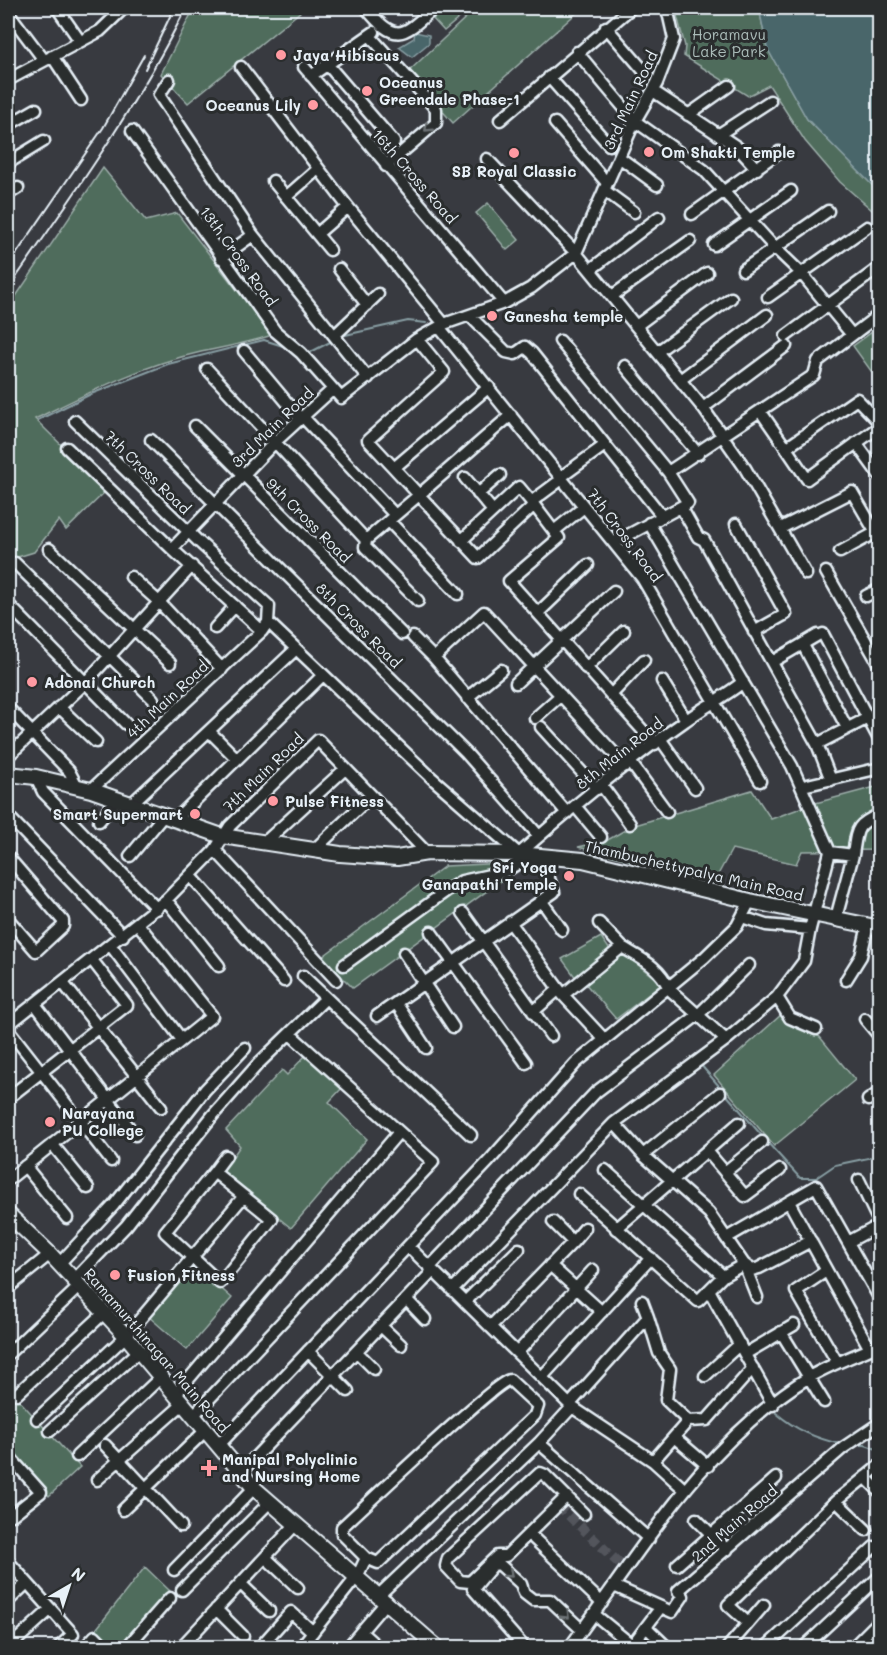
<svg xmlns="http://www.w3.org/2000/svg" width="887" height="1655" font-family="Mali,sans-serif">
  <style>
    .green { fill: #506c5b; stroke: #9caeaa; stroke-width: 1.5 }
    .water { fill: #48666a; stroke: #889ea3; stroke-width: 1.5 }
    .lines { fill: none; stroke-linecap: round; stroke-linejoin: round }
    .stream { stroke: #889ea3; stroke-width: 2 }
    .minor-tunnel { stroke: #52555c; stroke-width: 10; stroke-dasharray: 10 5; stroke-linecap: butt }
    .minor-casing { stroke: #e8f1f8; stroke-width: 15 }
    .major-casing { stroke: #e8f1f8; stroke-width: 18 }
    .minor { stroke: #2a2d2e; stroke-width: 10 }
    .major { stroke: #2a2d2e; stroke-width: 14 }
    .rail { stroke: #e8f1f8; stroke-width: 2 }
    .oneway { stroke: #6c7275 }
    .poi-dot { fill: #ff9aa2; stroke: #2a2d2e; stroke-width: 2 }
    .labels { text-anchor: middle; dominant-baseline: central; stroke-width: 6; stroke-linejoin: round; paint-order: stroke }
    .park-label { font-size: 15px; fill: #abbcb9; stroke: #2a2d2e }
    .poi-label { font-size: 15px; font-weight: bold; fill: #e8f1f8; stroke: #2a2d2e; text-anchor: start }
    .street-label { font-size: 15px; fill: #e8f1f8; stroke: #2a2d2e }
  </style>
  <rect width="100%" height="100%" fill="#383a40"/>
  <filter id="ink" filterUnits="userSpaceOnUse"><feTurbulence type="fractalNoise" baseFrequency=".0167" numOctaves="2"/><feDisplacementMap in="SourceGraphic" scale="12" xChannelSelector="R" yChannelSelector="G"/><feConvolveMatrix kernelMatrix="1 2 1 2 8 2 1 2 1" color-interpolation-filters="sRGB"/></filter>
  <g filter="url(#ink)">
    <path class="green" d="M194,8H296L300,12L188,103L161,74Z
      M446,8H471L444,31L433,19Z
      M476,8H582L453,123L408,72Z
      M675,8H759L767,48L807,119L879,192V216L840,182L805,141L769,85L748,96L684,56L685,46Z
      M103,168L146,221L177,213L272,335C248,343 225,347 201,352C142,365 88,393 35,419L107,490L66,530L59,520L34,552L8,560V308Z
      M488,203L519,240L507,250L476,213Z
      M879,327V382L853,346Z
      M879,786V806L874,808L878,850L802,851L796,864L732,849L714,882L578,847L606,841L632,826L752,790L771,819L812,804Z
      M527,862L353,988L322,957L445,866Z
      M601,937L610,950L576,978L562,959Z
      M622,952L662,984L616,1019L584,982Z
      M782,1014L820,1037L855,1080L774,1146L714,1075Z
      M306,1055L342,1088L329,1102L367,1139L291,1228L222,1172L240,1146L226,1130L282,1070L287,1075Z
      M192,1263L232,1298L187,1350L148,1316Z
      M8,1388L80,1467L49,1496L8,1448Z
      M145,1567L171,1592L122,1647H111L94,1632Z"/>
    <path class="water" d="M759,8H879V192L807,119L767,48Z
      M415,32L429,35V43L412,57L399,47L414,38Z"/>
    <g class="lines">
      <path class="stream" d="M341,336L408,321L426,323
        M307,354L334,340
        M38,420L91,394L168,364L264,340L286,347
        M700,1064L763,1137
        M767,1142L800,1178H816L835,1165L873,1157L880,1160
        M776,1413C796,1430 815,1438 840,1444
        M855,1445H865L880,1450"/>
      <path class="minor-tunnel" d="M558,1505L626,1570"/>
      <g class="minor-casing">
        <path id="minor" d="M57,8L80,41
          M366,8C396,45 403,36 434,8
          M8,12L44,60
          M606,27L644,71
          M370,36L436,109V123L386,166
          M577,52L635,121L704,170L775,248L802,274L852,335
          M52,56L81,100
          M327,64L394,142
          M241,67L348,207L444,324
          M304,67L504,303
          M311,76L374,32
          M549,77L609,145
          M8,80L100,31L124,8
          M169,80L159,95L253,235L368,378
          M653,91L737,147L757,169
          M688,115L729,86
          M500,120L631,8
          M555,123L607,183
          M8,125L36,109
          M132,131L275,331L301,353L341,398L417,339L444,324L504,303L531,288L576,253L635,121L657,83L674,39L667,8
          M718,135L770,101
          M619,157L657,185
          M487,159L576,253L703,408L745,468L806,574
          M8,163L44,141
          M273,181L330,250
          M604,190L634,212
          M8,194L18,188
          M286,197L318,169
          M692,214L779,152
          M317,234L348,207
          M714,245L791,191
          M221,258L253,235
          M339,269L367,305
          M590,270L659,217
          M743,270L828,211
          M612,296L690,241
          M768,297L867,227
          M470,316L506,352L515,354L525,347L532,353L662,516
          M636,326L707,273
          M439,327L642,578L760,781
          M335,335L378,294
          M786,336L880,267
          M417,339L444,372L368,440L419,495L511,415
          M560,341L668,472L688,503L615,542
          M244,351L300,418
          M657,352L731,298
          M625,366L698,454
          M207,369L366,540
          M680,380L767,315
          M703,408L786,346
          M761,412L786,448L857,399L880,423
          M302,416L395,515
          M75,421L198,541L269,606L268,622
          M195,426L402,634
          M151,440L466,753L539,836
          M856,443L880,476
          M67,448L172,549L262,631
          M786,448L807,479L880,426
          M394,468L489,387
          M668,472L814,375L818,361L880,314
          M561,477L605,445
          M465,478L493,511
          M478,494L500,475
          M531,502L562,479
          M534,505L559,538L509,581L655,744
          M681,507L698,537L704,540L817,744L831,780
          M389,521L458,594
          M649,523L792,766L830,852L810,929L804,961L777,997
          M736,524L786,614L754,632
          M781,528L852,492L880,540
          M554,531L584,507
          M49,549L170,663
          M172,549L275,442L333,389
          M840,552L875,533
          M15,563L153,699
          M826,572L880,666
          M131,577L159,602L222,669
          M866,596L880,589
          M418,601L365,547L366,540L419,495L478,558L534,505L519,487L461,541
          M8,604L126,724
          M538,613L588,565
          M215,628L235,606
          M823,634L880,741
          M413,637L434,658L567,813
          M803,645L847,728
          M434,658L484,612L626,766
          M772,662L818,635
          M586,668L624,631
          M662,681L686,720
          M516,683L614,591
          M611,695L644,660
          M467,698L501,670
          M59,707L96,742
          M8,708L69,771L77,786
          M535,718L561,695
          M541,727L597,789
          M209,731L237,759
          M661,740L695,788
          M817,744L864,720
          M8,756L85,683L192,566
          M631,763L667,812
          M36,777L43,792L157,909
          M602,786L630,824
          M803,786L880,768
          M91,790L262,631L268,622L433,779L519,854C572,807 628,761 685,721C704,707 724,697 743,682
          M131,804L296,649
          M575,806L601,837
          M8,816L123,936
          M99,821L118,799
          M174,821L323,675
          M265,842L345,769
          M215,850L336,980
          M314,850L371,796
          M830,852L853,855C857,829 855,825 880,814
          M130,856L164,815
          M8,857L63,921V926L36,951L8,919
          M191,876L284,981
          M166,900L219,966
          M541,900L562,930
          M463,913L551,1036
          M742,917L766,925L810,929
          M836,918L853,855
          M510,922L563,995L604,1039
          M599,923L622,947
          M877,927L880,914
          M431,932L526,1063
          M111,946L182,1040
          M404,953L453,1027
          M344,965L449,889L462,881L504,872L530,856L548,876L554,892L377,1016
          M303,976L471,1135
          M846,980L861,956L868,925
          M63,983L161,1107
          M563,995L622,947C642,959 660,967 669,989L726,1040
          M396,1003L426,1048
          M35,1004L135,1135
          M533,1012L559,989
          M865,1019L880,1037
          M8,1025L166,900L215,850L230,826L318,740L427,853
          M8,1029L111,1161
          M8,1098L127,1005L92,960
          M868,1100L880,1092
          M614,1123L643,1155L709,1213L744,1264L757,1297
          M52,1144L88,1188
          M707,1151L745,1196L780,1170
          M643,1155L720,1093
          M25,1166L67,1218
          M605,1170L723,1276
          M214,1172L165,1232L220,1283L272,1219L214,1172L226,1156
          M725,1172L762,1142
          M8,1180L212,1016L138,924
          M859,1180L880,1224
          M579,1194L698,1301L723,1276L744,1264
          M789,1202L870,1349
          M553,1222L573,1242L585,1228
          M616,1229L739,1123
          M728,1237L816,1186L880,1299
          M848,1242L880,1225
          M408,1246L572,1407L653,1461
          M59,1264L114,1205L205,1090L245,1048
          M744,1264L752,1270L759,1268L811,1241
          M550,1265L602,1312
          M429,1268L596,1092L698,1015L749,965
          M826,1271L796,1291L837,1362
          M74,1280L126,1226L213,1115L258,1064L325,999
          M8,1288L50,1254
          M452,1290L614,1123L726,1040L777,997L790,1018L816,1029
          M709,1290L773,1405
          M407,1300L425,1319
          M642,1301L648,1317
          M465,1302L519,1249
          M382,1327L401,1345
          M490,1327L573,1242
          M781,1332L824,1402
          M308,1351L348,1391
          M357,1352L374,1369
          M517,1353L593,1270
          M8,1354L80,1286
          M745,1354L794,1325
          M705,1376L740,1344
          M542,1377L651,1258
          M17,1394L104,1313
          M176,1394L399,1132
          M570,1404L648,1317L659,1353L670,1369L666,1400L688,1421L653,1461L685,1490
          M193,1416L433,1162L290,1034
          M37,1419L126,1336L244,1196
          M688,1421L707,1420L753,1368
          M50,1431L139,1351
          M674,1437L708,1466
          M539,1443L649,1539
          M105,1445L181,1526
          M218,1446L489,1161L576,1063L704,958L737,926L750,901
          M8,1455L41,1492L12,1515L8,1514
          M77,1456L161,1377
          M241,1472L433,1271
          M865,1477L880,1492
          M97,1480L184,1403
          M566,1497L506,1556H497L470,1582L460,1581L446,1566L448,1558L540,1473L545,1475L584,1514
          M836,1501L866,1530
          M123,1510L205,1431
          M696,1519L727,1550
          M529,1534L602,1603
          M266,1558L298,1588
          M8,1561L73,1634L58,1648
          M677,1565L776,1478
          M174,1570L254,1488
          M241,1584L269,1611
          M614,1586L672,1612L683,1596L678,1591L843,1448L880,1423
          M182,1590L270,1502
          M380,1594L539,1443L572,1407
          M8,1601L27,1583
          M216,1609L243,1636
          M594,1614L632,1645
          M748,1623L728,1605L836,1501L880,1465
          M646,1627L668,1648
          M361,1632L379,1648
          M8,1648L51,1609
          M84,1648L95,1636L107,1648
          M126,1648L170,1598
          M180,1648L296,1524
          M259,1648L291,1612L313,1632
          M300,1648L358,1575L366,1558L342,1534V1527C362,1509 499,1378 510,1380L538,1406L535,1415L378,1563L366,1558
          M347,1648L387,1601
          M525,1648L473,1589L493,1565L499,1564L521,1584L524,1593L533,1600H550L582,1630
          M569,1648C640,1552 705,1441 809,1377C831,1364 856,1355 880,1345
          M630,1648L661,1607
          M727,1648L764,1605
          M765,1648L874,1547
          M803,1648L878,1578
          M852,1648L880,1620"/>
      </g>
      <g class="major-casing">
        <path id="major" d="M8,774L36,777L91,790L222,836L340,854L397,858L427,853L519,854L583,860L750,901L880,928
          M8,1214L50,1254L126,1336L254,1488L438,1648"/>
      </g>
      <use href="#minor" class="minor"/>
      <use href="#major" class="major"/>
      <path class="rail" d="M145,69L174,8
        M8,266L103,128L144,55
        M8,289C72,197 136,108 186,8"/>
    </g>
    <defs><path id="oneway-chevron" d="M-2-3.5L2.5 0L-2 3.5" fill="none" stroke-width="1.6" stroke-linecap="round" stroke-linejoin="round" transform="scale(1.5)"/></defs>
    <g class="oneway">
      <use href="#oneway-chevron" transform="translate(428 128) rotate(137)"/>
      <use href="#oneway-chevron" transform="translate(509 1574) rotate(42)"/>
      <use href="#oneway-chevron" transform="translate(566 1615) rotate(44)"/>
    </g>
  </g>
  <g class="poi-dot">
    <circle cx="281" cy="55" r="6"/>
    <circle cx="367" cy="91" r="6"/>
    <circle cx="313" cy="105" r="6"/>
    <circle cx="649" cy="152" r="6"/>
    <circle cx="514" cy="153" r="6"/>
    <circle cx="492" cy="316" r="6"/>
    <circle cx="32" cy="682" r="6"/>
    <circle cx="273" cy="801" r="6"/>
    <circle cx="195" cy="814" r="6"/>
    <circle cx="569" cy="876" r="6"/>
    <circle cx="50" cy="1122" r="6"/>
    <circle cx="115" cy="1275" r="6"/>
    <path d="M206 1459h6v6h6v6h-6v6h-6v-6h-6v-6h6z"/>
  </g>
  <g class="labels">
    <g class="park-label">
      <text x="729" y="34">Horamavu<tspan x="729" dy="17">Lake Park</tspan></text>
    </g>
    <g class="poi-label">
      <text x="293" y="55">Jaya Hibiscus</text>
      <text x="379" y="82">Oceanus<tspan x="379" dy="17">Greendale Phase-1</tspan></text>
      <text x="301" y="105" text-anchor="end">Oceanus Lily</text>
      <text x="661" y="152">Om Shakti Temple</text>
      <text x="514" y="171" text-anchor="middle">SB Royal Classic</text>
      <text x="504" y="316">Ganesha temple</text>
      <text x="44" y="682">Adonai Church</text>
      <text x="285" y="801">Pulse Fitness</text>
      <text x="183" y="814" text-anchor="end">Smart Supermart</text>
      <text x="557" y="867" text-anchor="end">Sri Yoga<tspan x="557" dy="17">Ganapathi Temple</tspan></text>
      <text x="62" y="1113">Narayana<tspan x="62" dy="17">PU College</tspan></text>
      <text x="127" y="1275">Fusion Fitness</text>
      <text x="222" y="1459">Manipal Polyclinic<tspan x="222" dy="17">and Nursing Home</tspan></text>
    </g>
    <g class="street-label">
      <text transform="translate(630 100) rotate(-65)">3rd Main Road</text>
      <text transform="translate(415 176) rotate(49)">16th Cross Road</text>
      <text transform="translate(239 256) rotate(54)">13th Cross Road</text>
      <text transform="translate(272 427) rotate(-44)">3rd Main Road</text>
      <text transform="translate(148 472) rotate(44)">7th Cross Road</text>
      <text transform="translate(309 520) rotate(45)">9th Cross Road</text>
      <text transform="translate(625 535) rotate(53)">7th Cross Road</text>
      <text transform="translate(359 625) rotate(45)">8th Cross Road</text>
      <text transform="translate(167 699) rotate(-43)">4th Main Road</text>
      <text transform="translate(619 753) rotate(-38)">8th Main Road</text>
      <text transform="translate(263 772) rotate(-44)">7th Main Road</text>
      <text transform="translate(694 870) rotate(13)">Thambuchettypalya Main Road</text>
      <text transform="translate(157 1350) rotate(49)">Ramamurthinagar Main Road</text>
      <text transform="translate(734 1523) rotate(-41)">2nd Main Road</text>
    </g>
  </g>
  <rect width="887" height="1655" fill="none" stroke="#2a2d2e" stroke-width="30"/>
  <rect x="15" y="15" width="857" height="1625" fill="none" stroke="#e8f1f8" stroke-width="2" filter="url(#ink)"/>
  <g transform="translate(69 1586) rotate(39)" stroke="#2a2d2e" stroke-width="4.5" paint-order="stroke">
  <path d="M0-4.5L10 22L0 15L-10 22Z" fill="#e8f1f8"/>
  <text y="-9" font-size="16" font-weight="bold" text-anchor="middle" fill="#e8f1f8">N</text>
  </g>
</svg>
